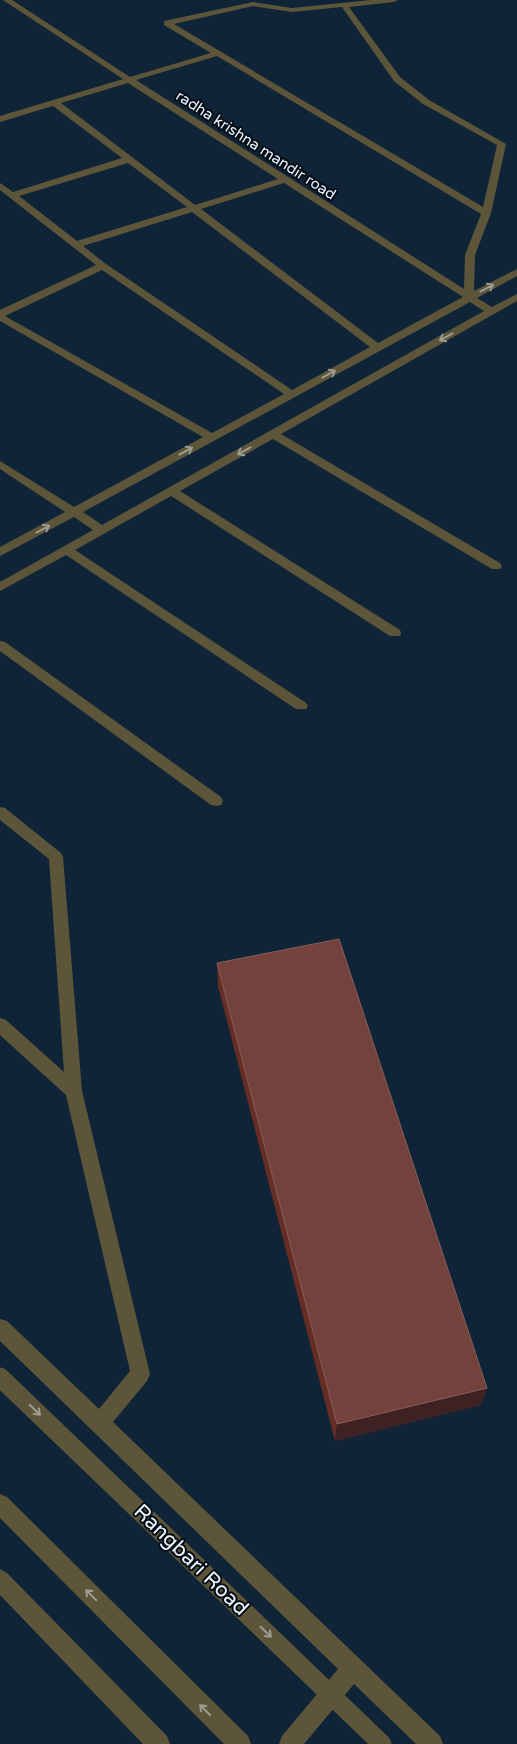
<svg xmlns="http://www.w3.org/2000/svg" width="517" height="1744" font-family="'Varela Round',sans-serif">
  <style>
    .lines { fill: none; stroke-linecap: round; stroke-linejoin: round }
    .minor { fill: #5d553a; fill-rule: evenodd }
    .minor-bridge { stroke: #5d553a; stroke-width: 19 }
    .wall { fill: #662d25 }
    .shaded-wall { fill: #3d2123 }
    .building { fill: #74423d; stroke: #875e5b }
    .oneway { stroke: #9c9d92 }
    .labels { text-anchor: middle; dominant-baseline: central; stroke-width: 4; stroke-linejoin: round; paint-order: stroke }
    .far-street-label { font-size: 15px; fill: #eaf4fe; stroke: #050d15 }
    .near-street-label { font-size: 21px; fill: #eaf4fe; stroke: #050d15 }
  </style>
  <rect width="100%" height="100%" fill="#0f2537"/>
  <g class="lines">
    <path class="minor" d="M3,0H12L130,77L211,53L164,25V21L253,2L292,8L371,0H398L394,2L349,7L400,77L429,100L506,144L491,213L475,255L474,291L517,269V276L477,298L492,307L517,294V301L281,434L500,563L502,566L500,569H492L273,439L180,491L400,630L401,633L400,636H390L171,496L75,550L306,703L308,706L306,709H296L66,555L0,591V582L93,530L74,517L0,556V547L65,512L0,469V461L74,507L203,437L0,321V310L96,265L0,190V183L13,192L122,158L53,106L0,122V116L123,79ZM253,6L292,12L342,7L394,81L423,104L497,145L483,207L174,24ZM217,56L481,214L465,255L464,289L136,80ZM128,83L278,179L195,205L61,103ZM128,163L187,207L77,241L19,196ZM284,183L463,297L378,343L201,209ZM192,212L370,347L292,390L106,264L83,246ZM102,270L284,394L212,433L5,316ZM470,302L484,311L102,525L83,512Z
      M0,641L5,642L221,797L223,801L221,805L216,806L211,805L0,651Z
      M0,807L5,808L61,853L63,857L82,1091L150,1374L147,1381L113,1422L440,1736L443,1744H416L354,1684L304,1744H279L282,1736L338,1669L0,1341V1319L7,1321L99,1409L130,1371L66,1095L0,1035V1018L6,1020L64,1072L49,859L0,820Z
      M0,1494L7,1497L248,1736L251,1744H224L0,1518Z
      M0,1569L7,1573L167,1736L170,1744H143L0,1595Z"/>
    <path class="minor-bridge" d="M0,1377L382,1744"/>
  </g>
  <path class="wall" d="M217,963L487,1388L481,1405L335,1441L218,986Z"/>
  <path class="shaded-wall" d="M487,1388L481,1405L335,1441L337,1424Z"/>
  <path class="building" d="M339,939L487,1388L337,1424L217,963Z"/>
  <defs><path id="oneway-shaft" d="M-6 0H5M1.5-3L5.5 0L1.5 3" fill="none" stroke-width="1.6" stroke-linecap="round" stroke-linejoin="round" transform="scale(1.25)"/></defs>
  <g class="oneway">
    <use href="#oneway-shaft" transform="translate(487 288) rotate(-28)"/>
    <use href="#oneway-shaft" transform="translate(446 337) rotate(151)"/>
    <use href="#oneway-shaft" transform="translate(329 374) rotate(-29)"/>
    <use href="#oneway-shaft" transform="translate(186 451) rotate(-29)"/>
    <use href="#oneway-shaft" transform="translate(244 451) rotate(151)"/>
    <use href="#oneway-shaft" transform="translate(43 529) rotate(-28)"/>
    <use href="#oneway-shaft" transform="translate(35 1410) rotate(44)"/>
    <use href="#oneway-shaft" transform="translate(91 1595) rotate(-135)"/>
    <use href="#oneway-shaft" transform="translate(266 1632) rotate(44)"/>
    <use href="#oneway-shaft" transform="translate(205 1710) rotate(-135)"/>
  </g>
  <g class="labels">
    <g class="far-street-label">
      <text transform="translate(256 145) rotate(33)">radha krishna mandir road</text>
    </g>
    <g class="near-street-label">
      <text transform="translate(191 1560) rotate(44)">Rangbari Road</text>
    </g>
  </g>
</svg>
